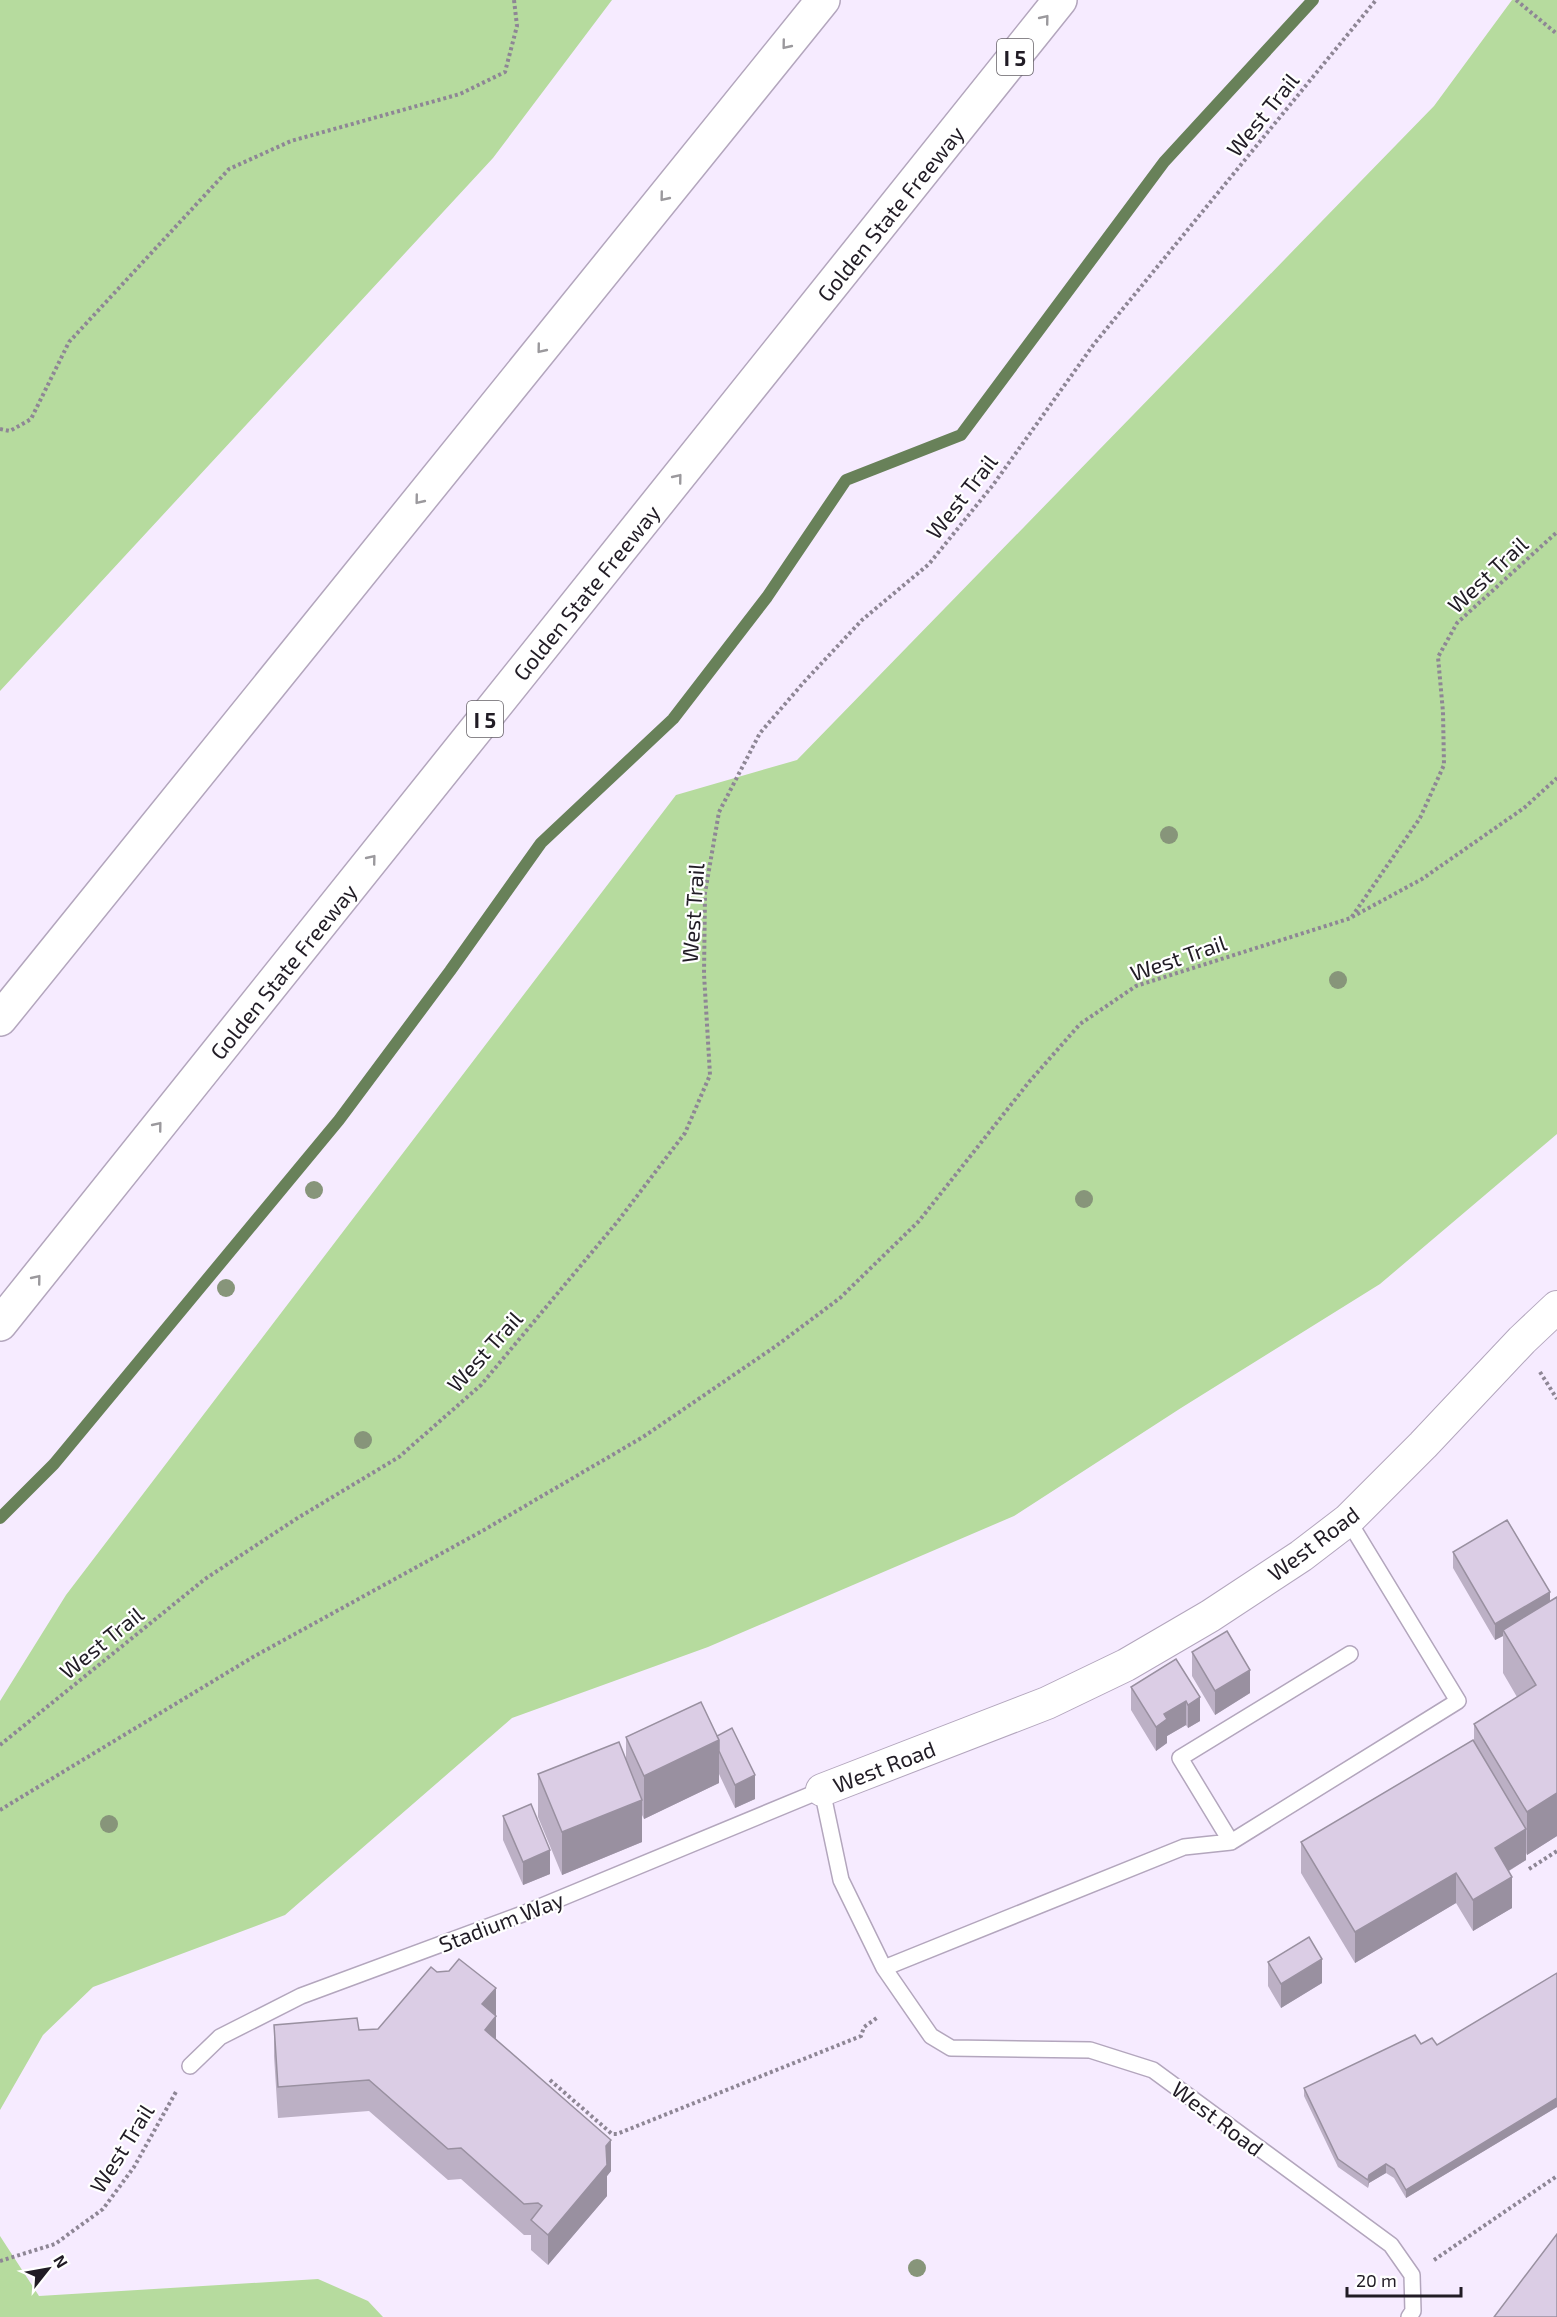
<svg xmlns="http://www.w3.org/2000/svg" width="1557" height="2317" font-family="'Exo 2',sans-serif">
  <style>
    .green { fill: #b6db9e }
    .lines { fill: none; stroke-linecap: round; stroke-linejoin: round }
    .stream { stroke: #688159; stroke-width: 12 }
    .service-casing { stroke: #b3a6bd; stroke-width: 18 }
    .minor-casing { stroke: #b3a6bd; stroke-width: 34 }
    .motorway-casing { stroke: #b3a6bd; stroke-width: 36 }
    .path { stroke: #8e8695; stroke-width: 4; stroke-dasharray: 3 3; stroke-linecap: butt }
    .service { stroke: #fff; stroke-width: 15 }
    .minor { stroke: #fff; stroke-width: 32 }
    .motorway { stroke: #fff; stroke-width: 33 }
    .tree { fill: #87957a }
    .wall { fill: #bcb0c5 }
    .shaded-wall { fill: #9990a0 }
    .building { fill: #dbcde5; stroke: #9990a0; stroke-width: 1.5 }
    .oneway { stroke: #9b999d }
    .labels { text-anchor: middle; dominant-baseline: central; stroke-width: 4.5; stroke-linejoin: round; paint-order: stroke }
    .shield { fill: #fff; stroke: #646066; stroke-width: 1.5 }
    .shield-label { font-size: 21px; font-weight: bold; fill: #211c25 }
    .street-label { font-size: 22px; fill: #211c25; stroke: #fff }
  </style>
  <rect width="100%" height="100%" fill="#f6ebff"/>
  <path class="green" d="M0,0H612L493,158L0,691Z
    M1512,0H1557V1134L1380,1284L1181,1408L1014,1516L708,1647L512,1718L285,1915L93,1987L43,2035L0,2110V1701L66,1595L676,795L797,760L1434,106Z
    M0,2236L39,2296L318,2279L368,2301L383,2317H0Z"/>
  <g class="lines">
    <path class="stream" d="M0,1518L54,1464L339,1120L450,971L541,843L673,719L767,597L846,480L961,435L1164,162L1313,0"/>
    <g class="service-casing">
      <path id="service" d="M1231,1842L1180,1758L1350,1654
        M884,1968L1184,1847L1231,1842L1458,1701L1348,1520
        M190,2066L220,2037L301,1996L525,1913L822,1790L841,1880L884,1968L931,2036L951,2048L1090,2050L1153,2070L1391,2245L1412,2275L1413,2311L1409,2317"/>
    </g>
    <g class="minor-casing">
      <path id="minor" d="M822,1790L1047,1703L1126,1665L1210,1616L1301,1556L1348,1520L1423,1445L1522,1340L1557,1307"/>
    </g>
    <g class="motorway-casing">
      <path id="motorway" d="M0,1019L823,0
        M0,1324L1060,0"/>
    </g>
    <path class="path" d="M1516,0L1557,34
      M0,429L10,431L31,419L69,342L229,169L291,141L460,94L505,72L517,26L514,0
      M1352,917L1422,879L1524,808L1557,778
      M1540,1372L1557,1399
      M0,1745L205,1579L296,1519L399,1457L481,1385L618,1221L685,1133L710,1075L704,974L705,893L719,812L760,733L804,682L862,620L929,564L993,485L1094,344L1376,0
      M0,1810L253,1657L484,1530L643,1437L776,1346L840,1298L919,1221L1029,1082L1080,1024L1136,986L1351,918L1420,818L1444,765L1443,712L1438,657L1457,623L1557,532
      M1529,1869L1557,1851
      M550,2080L612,2134H617L861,2036L864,2027L878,2017
      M1434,2260L1557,2176
      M0,2261L55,2244L103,2209L134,2167L177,2090"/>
    <use href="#service" class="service"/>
    <use href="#minor" class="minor"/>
    <use href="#motorway" class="motorway"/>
  </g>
  <g class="tree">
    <circle cx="1169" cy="835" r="9"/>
    <circle cx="1338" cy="980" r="9"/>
    <circle cx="314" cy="1190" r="9"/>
    <circle cx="1084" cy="1199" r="9"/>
    <circle cx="226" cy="1288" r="9"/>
    <circle cx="363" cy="1440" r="9"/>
    <circle cx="109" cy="1824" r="9"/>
    <circle cx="917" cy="2268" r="9"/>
  </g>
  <path class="wall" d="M1453,1552L1550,1602L1557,1597V1836L1527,1855L1526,1853V1860L1509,1871L1512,1908L1473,1931L1456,1903L1355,1963L1301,1873V1842L1474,1741V1724L1517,1697L1503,1673V1636L1495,1640L1453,1568Z
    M1192,1652L1250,1693L1215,1715L1192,1676Z
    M1176,1659L1200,1721L1188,1728L1186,1725L1167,1736V1743L1156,1751L1131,1710V1687Z
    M717,1736L755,1799L735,1808L719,1774V1783L644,1819L642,1815V1842L562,1875L538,1817V1774L626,1758V1737Z
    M503,1816L550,1874L523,1885L503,1840Z
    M1268,1962L1322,1983L1281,2008L1268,1986Z
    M437,1972L496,1988V2039L611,2171L607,2176V2196L548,2265L531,2250V2235H524L461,2179L448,2180L369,2111L278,2118L274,2056V2025L359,2030L378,2029Z
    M1557,1973V2107L1406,2198L1394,2178L1386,2173L1369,2183L1368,2188L1338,2167L1304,2096V2088L1437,2045Z"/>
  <path class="shaded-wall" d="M1550,1592V1608L1503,1630V1636L1495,1640V1624Z
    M1250,1670V1693L1215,1715V1691Z
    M1200,1697V1721L1188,1728V1705Z
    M1186,1701V1725L1167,1736V1743L1156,1751V1727L1164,1714Z
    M719,1740V1783L644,1819V1776Z
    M755,1775V1799L735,1808V1785Z
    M1557,1793V1836L1527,1855V1812Z
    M642,1800V1842L562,1875V1832Z
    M1526,1829V1860L1495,1879V1848Z
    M550,1850V1874L523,1885V1862Z
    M1456,1873V1903L1355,1963V1932Z
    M1512,1877V1908L1473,1931V1900Z
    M1322,1959V1983L1281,2008V1984Z
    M496,1988V2047L485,2060L482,2004Z
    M1557,2098V2107L1406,2198V2190Z
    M611,2140V2171L607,2176V2196L548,2265V2235L606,2146Z
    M1386,2164V2173L1369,2183L1368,2188L1369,2175Z"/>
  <path class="building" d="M1507,1520L1550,1592L1495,1624L1453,1552Z
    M1557,1597V1793L1527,1812L1474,1724L1536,1685L1503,1630Z
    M1227,1631L1250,1670L1215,1691L1192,1652Z
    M1176,1659L1200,1697L1188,1705L1186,1701L1164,1714L1167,1719L1156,1727L1131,1687Z
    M701,1702L719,1740L644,1776L626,1737Z
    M732,1728L755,1775L735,1785L719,1751V1740L717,1736Z
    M1473,1740L1526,1829L1495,1848L1512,1877L1473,1900L1456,1873L1355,1932L1301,1842Z
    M619,1742L642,1800L562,1832L538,1774Z
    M531,1804L550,1850L523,1862L503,1816Z
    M1309,1937L1322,1959L1281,1984L1268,1962Z
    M459,1959L496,1988L482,2004L496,2016L485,2030L611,2140L606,2146L607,2165L548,2235L531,2220L542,2206L538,2203L524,2204L461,2148L448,2149L369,2080L278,2087L274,2025L357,2018L359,2030L378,2029L431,1967L437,1972L449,1971Z
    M1557,1973V2098L1406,2190L1394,2169L1386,2164L1369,2175L1368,2180L1338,2159L1304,2088L1415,2035L1421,2044L1432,2038L1437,2045Z
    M1557,2234V2317H1494Z"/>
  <defs><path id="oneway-chevron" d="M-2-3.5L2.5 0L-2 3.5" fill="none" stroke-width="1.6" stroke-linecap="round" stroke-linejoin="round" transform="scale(1.5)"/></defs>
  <g class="oneway">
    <use href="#oneway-chevron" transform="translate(1045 19) rotate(-51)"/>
    <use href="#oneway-chevron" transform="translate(786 45) rotate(129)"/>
    <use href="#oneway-chevron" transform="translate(664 197) rotate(129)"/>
    <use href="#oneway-chevron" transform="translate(541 349) rotate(129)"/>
    <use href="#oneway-chevron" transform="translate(678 478) rotate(-51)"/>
    <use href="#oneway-chevron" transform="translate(419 500) rotate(129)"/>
    <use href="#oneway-chevron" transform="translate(372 859) rotate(-51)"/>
    <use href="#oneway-chevron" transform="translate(158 1126) rotate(-51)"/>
    <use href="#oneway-chevron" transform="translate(37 1279) rotate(-51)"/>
  </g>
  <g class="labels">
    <g class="shield">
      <rect x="997" y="39" width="36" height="36" rx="4.5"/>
      <rect x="467" y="701" width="36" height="36" rx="4.5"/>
    </g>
    <g class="shield-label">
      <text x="1015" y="57">I 5</text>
      <text x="485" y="719">I 5</text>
    </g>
    <g class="street-label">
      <text transform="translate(1262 114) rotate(-51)">West Trail</text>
      <text transform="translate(890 213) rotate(-51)">Golden State Freeway</text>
      <text transform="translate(961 496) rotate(-52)">West Trail</text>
      <text transform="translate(1487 574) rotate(-43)">West Trail</text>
      <text transform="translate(586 592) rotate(-51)">Golden State Freeway</text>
      <text transform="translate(692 913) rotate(-86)">West Trail</text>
      <text transform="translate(1178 957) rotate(-19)">West Trail</text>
      <text transform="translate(283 971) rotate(-51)">Golden State Freeway</text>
      <text transform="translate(484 1351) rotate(-48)">West Trail</text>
      <text transform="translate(1313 1543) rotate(-37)">West Road</text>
      <text transform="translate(101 1642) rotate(-39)">West Trail</text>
      <text transform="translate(884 1766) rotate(-21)">West Road</text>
      <text transform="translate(501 1921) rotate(-21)">Stadium Way</text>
      <text transform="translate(1218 2118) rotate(37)">West Road</text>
      <text transform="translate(121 2148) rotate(-58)">West Trail</text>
    </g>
  </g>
  <g transform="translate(48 2269) rotate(59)" stroke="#ffffff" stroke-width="4.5" paint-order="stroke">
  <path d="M0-4.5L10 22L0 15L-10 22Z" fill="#211c25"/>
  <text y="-9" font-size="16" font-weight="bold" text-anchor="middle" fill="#211c25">N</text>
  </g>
  <path d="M1347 2287v9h114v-9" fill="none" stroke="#211c25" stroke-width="3"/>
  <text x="1356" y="2287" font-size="18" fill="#211c25" stroke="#ffffff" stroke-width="4.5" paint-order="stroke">20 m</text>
</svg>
